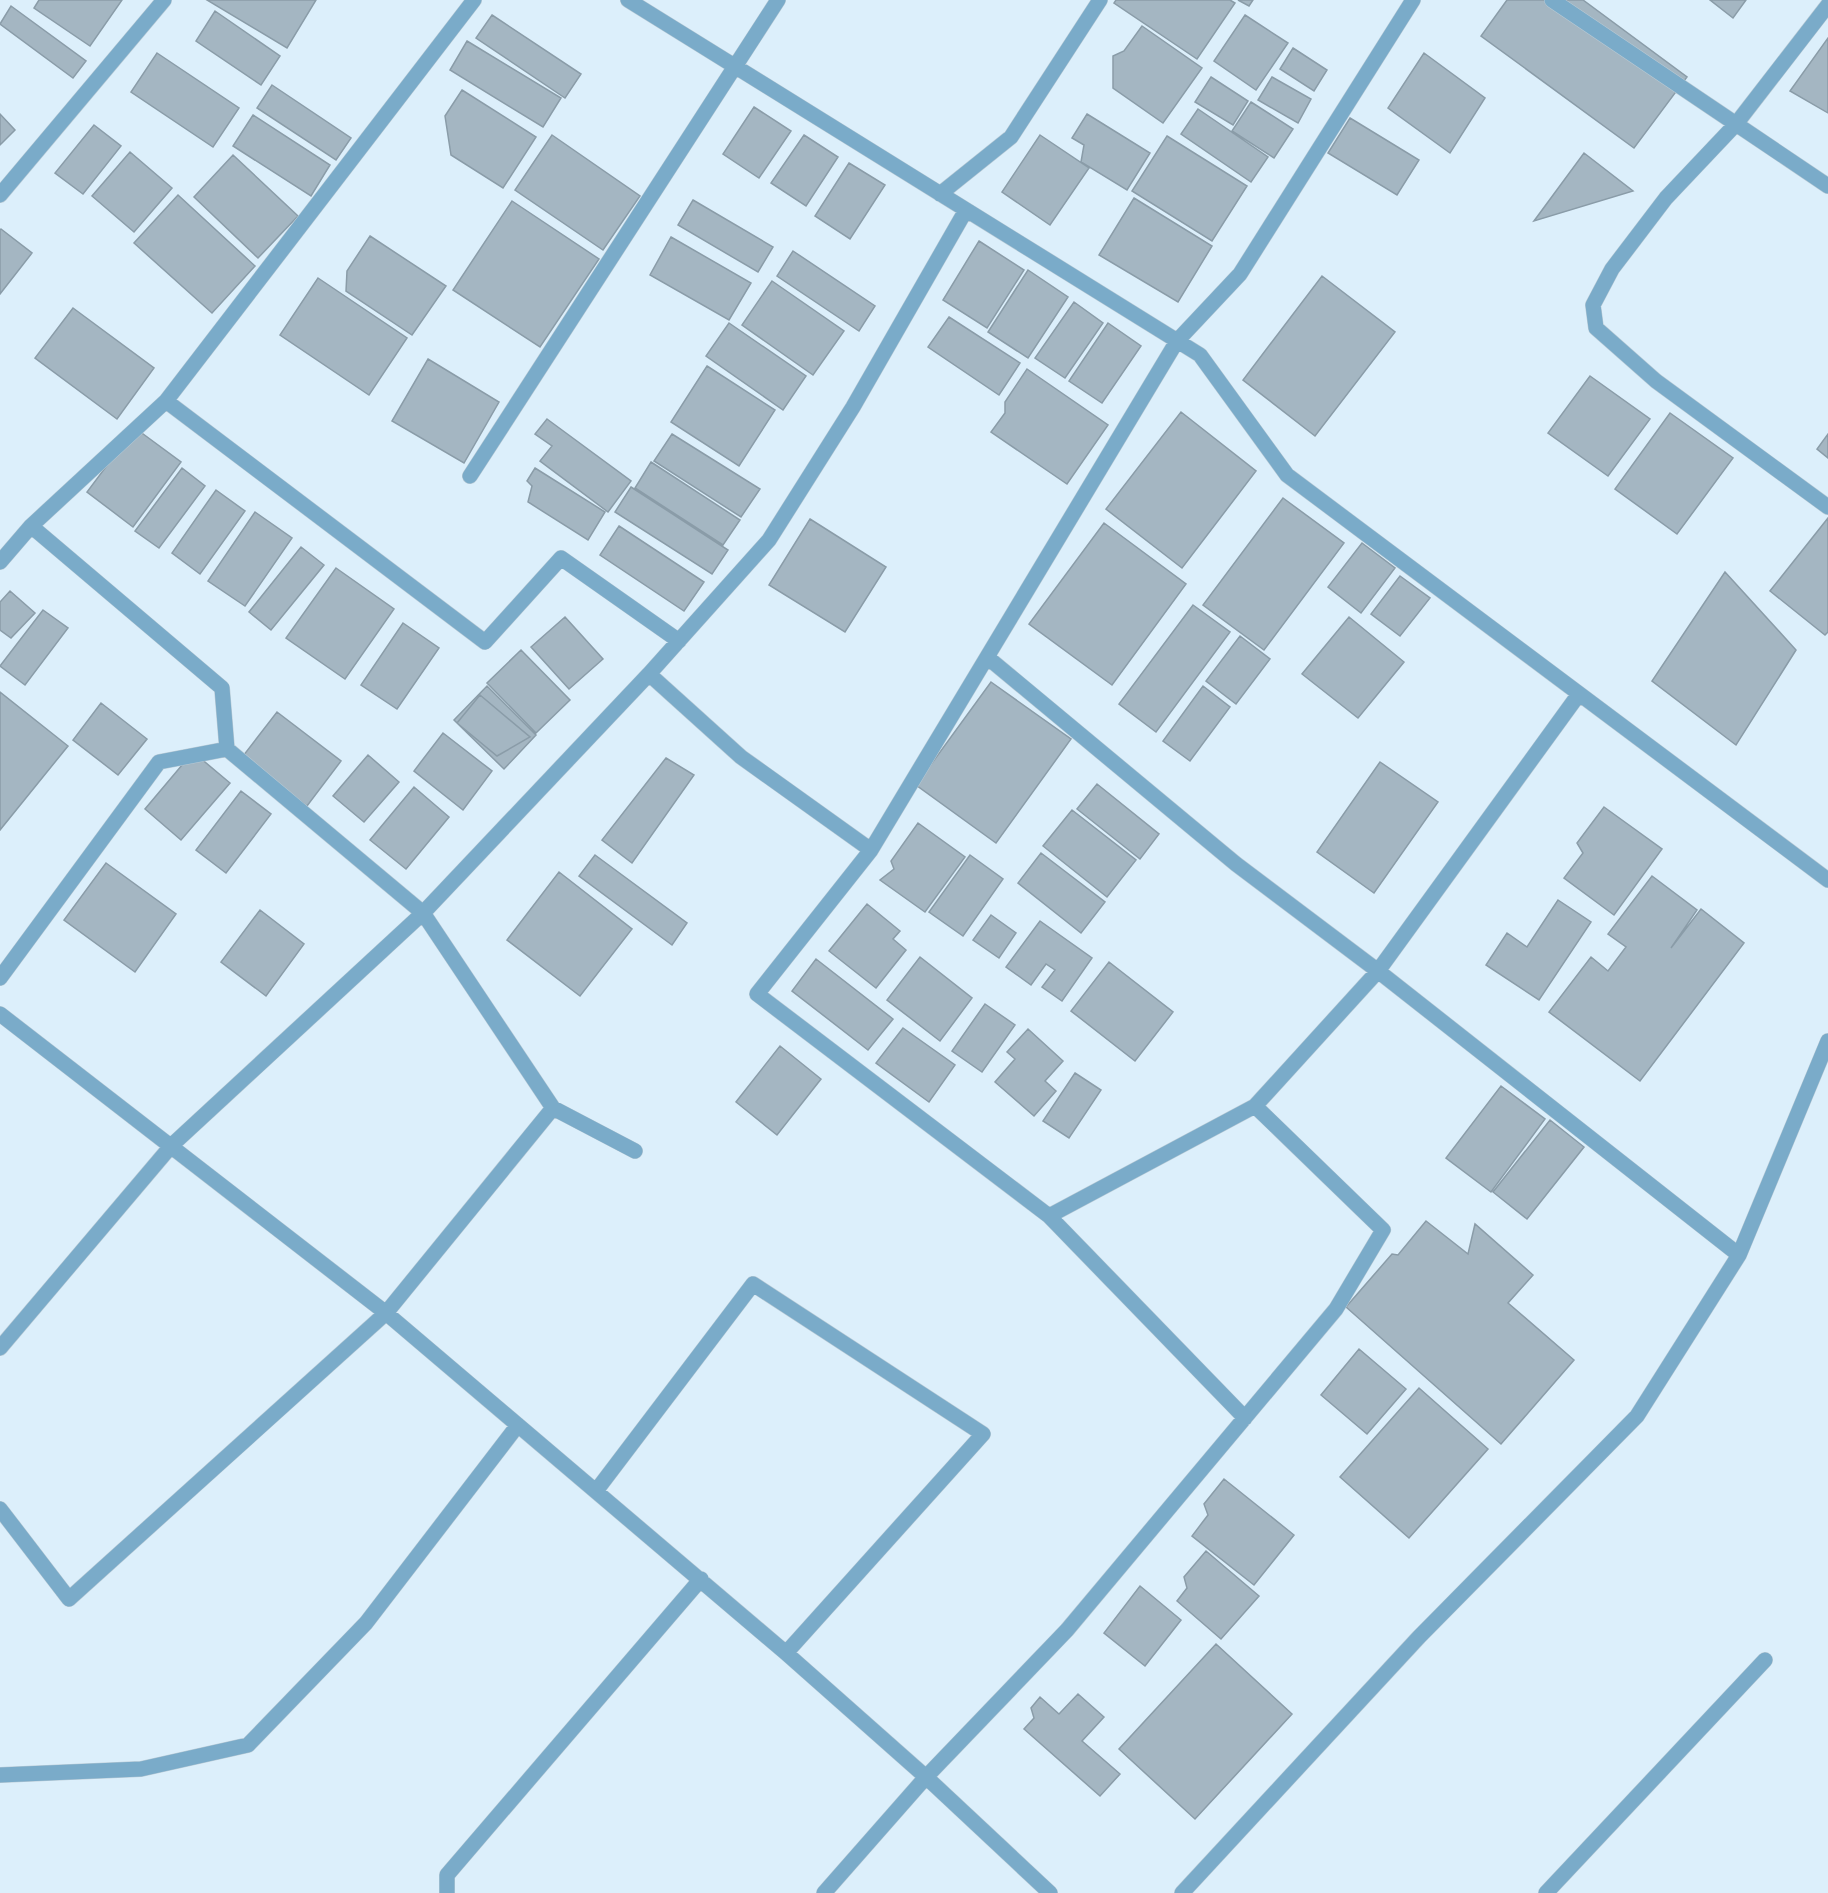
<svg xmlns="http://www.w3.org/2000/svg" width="1828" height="1893" font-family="'Fira Sans',sans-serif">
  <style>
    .building { fill: #a4b6c2; stroke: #8a9ca8; stroke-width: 1.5 }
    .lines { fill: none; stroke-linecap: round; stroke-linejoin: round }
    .street-casing { stroke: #b9cad5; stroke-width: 16 }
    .street { stroke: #7aabc9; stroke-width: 15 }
  </style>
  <rect width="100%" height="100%" fill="#dceffb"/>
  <path class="building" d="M39,0H122L90,46L34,8Z
    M207,0H316L287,48Z
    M1116,0H1230L1235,3L1197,59L1114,3Z
    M1238,0H1253L1249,6Z
    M1507,0H1583L1687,77L1634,148L1481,36Z
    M1710,0H1746L1733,18Z
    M11,6L86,61L73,78L0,24Z
    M215,11L280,56L261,85L196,41Z
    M492,15L581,74L565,98L476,38Z
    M1245,15L1288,43L1256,90L1214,61Z
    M1142,26L1202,68L1163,123L1113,88V56L1124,51Z
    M1828,38V113L1790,91Z
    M467,41L561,98L543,127L450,70Z
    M1293,48L1327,70L1314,91L1280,69Z
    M157,53L239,108L213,147L131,92Z
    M1424,53L1485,98L1450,153L1388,108Z
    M1211,77L1248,101L1233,125L1195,102Z
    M1272,77L1311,99L1298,123L1258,100Z
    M272,85L351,138L336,160L257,108Z
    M462,90L536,137L503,188L451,155L445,116Z
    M1251,102L1293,129L1274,158L1232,131Z
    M754,107L791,131L759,178L723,154Z
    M1198,109L1268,157L1251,182L1181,134Z
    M0,114L15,130L0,145Z
    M1087,114L1150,153L1127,190L1081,162L1084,145L1072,138Z
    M253,115L330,165L311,196L233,146Z
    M1350,118L1419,160L1397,195L1328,153Z
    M1350,118L1419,160L1397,195L1328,153Z
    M94,125L121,146L83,194L55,173Z
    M552,135L640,196L603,250L515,190Z
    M804,135L838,157L806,206L771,183Z
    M1040,135L1089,168L1050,225L1002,192Z
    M1167,136L1247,186L1212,241L1132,191Z
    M130,152L172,188L134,232L92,196Z
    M1584,153L1633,191L1534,221Z
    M233,155L298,216L258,258L194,197Z
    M849,163L885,185L850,239L815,216Z
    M178,195L255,266L212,313L134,243Z
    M1134,198L1212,246L1178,302L1099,255Z
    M693,200L773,247L758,272L678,225Z
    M512,201L599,259L540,347L453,290Z
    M1,229L32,253L0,294V230Z
    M370,236L446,286L412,335L346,291L347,271Z
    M671,237L751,283L729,320L650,275Z
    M979,241L1024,270L987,328L943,300Z
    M793,251L875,306L859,331L777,276Z
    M1028,270L1068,297L1028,358L988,332Z
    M1322,276L1395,332L1315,436L1243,380Z
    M318,278L407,338L369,395L280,335Z
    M772,281L844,331L813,375L742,325Z
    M1074,302L1103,323L1065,378L1035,358Z
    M73,308L154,368L117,419L35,358Z
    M949,317L1020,363L999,395L928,347Z
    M729,323L806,376L783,410L706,356Z
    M1108,323L1141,346L1102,403L1069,381Z
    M428,359L499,402L464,463L392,421Z
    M707,366L775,410L739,466L671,422Z
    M1027,369L1108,425L1067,484L991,432L1005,413V402Z
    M1590,376L1650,419L1608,476L1548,433Z
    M1181,412L1256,471L1182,568L1106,509Z
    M1670,413L1733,458L1677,534L1615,489Z
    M547,419L631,481L608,512L540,461L552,446L535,434Z
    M135,428L181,462L133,527L87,492Z
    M672,434L760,489L741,517L654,461Z
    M1828,434V458L1817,449Z
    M651,462L740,520L723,545L635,488Z
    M182,468L205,486L159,548L135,531Z
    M535,468L605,512L588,540L528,502L532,486L527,481Z
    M631,487L728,550L712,574L615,512Z
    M216,490L245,511L200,574L172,553Z
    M1283,498L1344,543L1264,650L1203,605Z
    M255,512L292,538L245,606L208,581Z
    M1828,518V632L1825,635L1770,591Z
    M810,519L886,567L845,632L769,585Z
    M1104,523L1186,584L1112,685L1029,624Z
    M619,526L704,582L684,611L600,555Z
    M1362,543L1395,568L1361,613L1328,587Z
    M301,547L324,565L271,630L249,612Z
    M336,568L394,609L345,679L286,638Z
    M1725,572L1796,650L1736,745L1652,681Z
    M1400,576L1430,598L1400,636L1371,614Z
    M10,591L35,613L11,638L0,630V602Z
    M1193,605L1230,632L1156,732L1119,704Z
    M43,610L68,628L25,685L0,666Z
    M565,617L603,659L569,689L531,647Z
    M1349,617L1404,662L1358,718L1302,674Z
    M403,623L439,648L397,709L361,685Z
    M1240,636L1270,659L1236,704L1206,681Z
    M521,650L570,700L536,733L487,683Z
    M991,682L1071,739L996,843L916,785Z
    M487,686L536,735L504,769L454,720Z
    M1203,686L1230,707L1190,761L1163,741Z
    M0,692L68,746L0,830Z
    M480,695L530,737L497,756L457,723Z
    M101,703L147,739L118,775L73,740Z
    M277,712L341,761L307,806L243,756Z
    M443,733L492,771L463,810L414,771Z
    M193,752L230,783L181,840L145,809Z
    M368,755L399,782L364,822L333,796Z
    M666,758L694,775L632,863L602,840Z
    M1380,762L1438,802L1374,893L1317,852Z
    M1097,784L1159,834L1140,859L1077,809Z
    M414,787L449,817L406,869L370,840Z
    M241,791L271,814L226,873L196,850Z
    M1604,807L1662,849L1614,915L1564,878L1583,853L1577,843Z
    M1072,810L1136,860L1107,897L1043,846Z
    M918,823L965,857L925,912L880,880L894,869L891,861Z
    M1041,853L1105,902L1081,933L1018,883Z
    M595,855L687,923L672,945L579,876Z
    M970,855L1003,879L963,936L929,912Z
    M106,863L176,914L135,972L64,920Z
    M559,872L632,929L580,996L507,940Z
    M1652,876L1697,910L1671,948L1701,909L1744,943L1640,1081L1549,1012L1591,957L1608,971L1626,947L1608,934Z
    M1558,900L1591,922L1539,1000L1486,965L1507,933L1527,947Z
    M867,904L900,931L893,939L906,950L876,988L829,951Z
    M260,910L304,944L266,996L221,962Z
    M991,915L1016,933L999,958L973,940Z
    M1040,921L1092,958L1062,1001L1042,987L1055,970L1046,964L1031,985L1006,967Z
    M920,957L972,998L940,1041L887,1000Z
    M816,959L893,1019L868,1050L792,991Z
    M1109,962L1173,1012L1135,1061L1071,1011Z
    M985,1004L1015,1025L982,1072L952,1051Z
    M903,1028L955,1065L929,1102L876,1063Z
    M1028,1029L1063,1061L1045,1081L1056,1091L1034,1116L995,1082L1015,1059L1007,1052Z
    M780,1046L821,1079L777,1135L736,1102Z
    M1075,1073L1101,1090L1069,1138L1043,1121Z
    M1501,1086L1545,1119L1491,1192L1446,1158Z
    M1550,1120L1584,1147L1527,1219L1493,1192Z
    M1426,1221L1468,1254L1475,1224L1533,1275L1508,1303L1574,1360L1501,1444L1346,1307L1392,1254L1398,1255Z
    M1359,1349L1406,1389L1367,1434L1321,1395Z
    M1419,1388L1488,1449L1409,1538L1340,1477Z
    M1224,1479L1294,1535L1254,1585L1192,1536L1208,1515L1204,1504Z
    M1206,1551L1259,1596L1221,1639L1177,1601L1187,1588L1184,1577Z
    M1140,1586L1181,1620L1145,1666L1104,1633Z
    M1216,1644L1292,1714L1195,1819L1119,1749Z
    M1078,1694L1104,1717L1082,1741L1120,1774L1100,1796L1024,1729L1034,1718L1031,1708L1040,1697L1059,1714Z"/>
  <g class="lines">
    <g class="street-casing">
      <path id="street" d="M474,0L166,401L485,642L561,558L679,641
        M628,0L1200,355L1287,475L1828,880
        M1413,0L1240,274L1177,341L987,657L1236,864L1378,971L1739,1255
        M1552,0L1736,124L1666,198L1612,269L1593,305L1596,328L1656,381L1828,507
        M1828,5L1736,124L1828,186
        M940,194L1011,137L1100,0
        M0,195L164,0
        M966,210L853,407L769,540L649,674L741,757L871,850L757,994L1049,1216L1255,1106L1378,971L1579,694
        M470,476L778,0
        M0,562L31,526L166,401
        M871,850L987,657
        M0,978L159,762L227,749
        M0,1014L386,1313L786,1653L926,1777L1050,1893
        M553,1108L423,913L649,674
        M1049,1216L1245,1418
        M0,1348L172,1145L423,913L227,749L222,688L31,526
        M596,1491L753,1284L983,1434L786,1653
        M0,1509L69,1599L386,1313L553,1108L635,1151
        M0,1775L141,1769L248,1745L366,1623L518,1425
        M447,1893V1875L701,1579
        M824,1893L926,1777L1067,1630L1336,1309L1383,1230L1255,1106
        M1182,1893L1419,1637L1637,1416L1739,1255L1828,1041
        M1546,1893L1765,1660"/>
    </g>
    <use href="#street" class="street"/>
  </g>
</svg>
